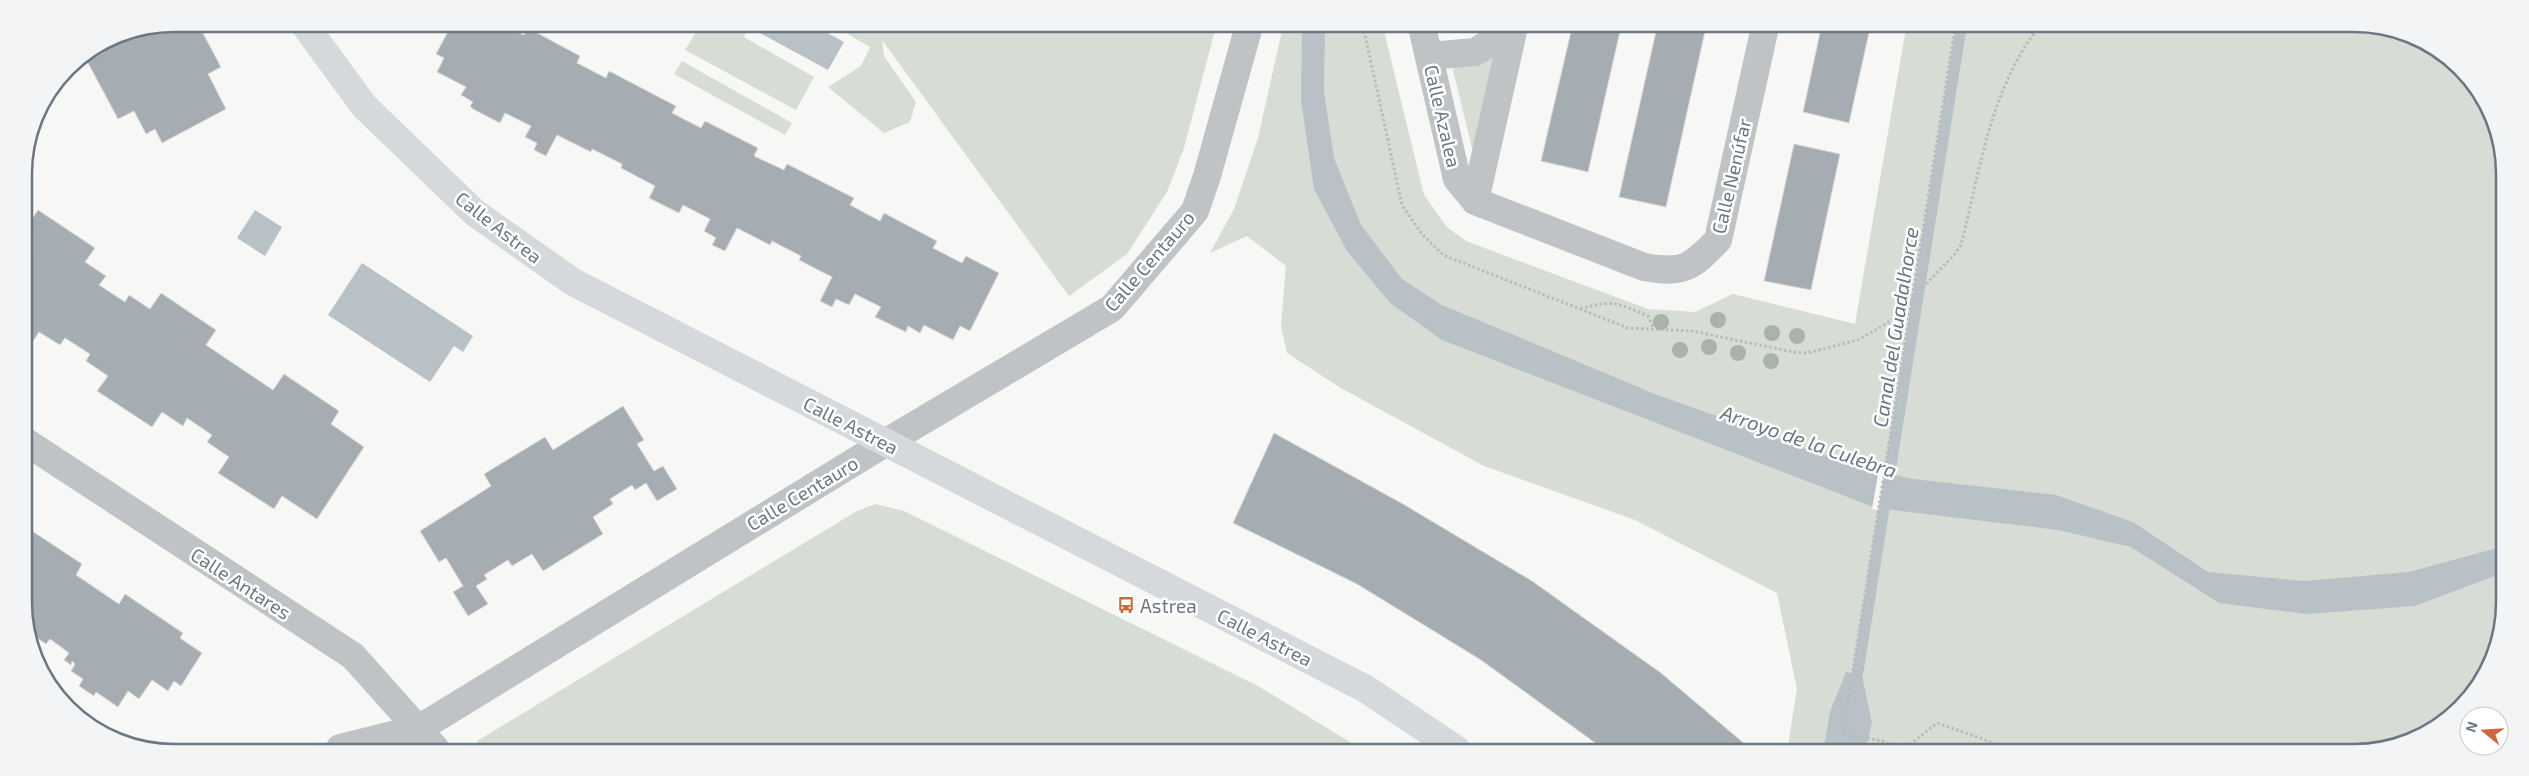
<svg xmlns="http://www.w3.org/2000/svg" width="2529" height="776" font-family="'Exo 2',sans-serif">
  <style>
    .green { fill: #d7dcd5 }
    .water { fill: #b8c1c6 }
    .pier { fill: #f7f8f5 }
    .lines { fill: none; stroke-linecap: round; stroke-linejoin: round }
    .stream { stroke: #b8c1c6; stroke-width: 11 }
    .building { fill: #a6adb2; stroke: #d9d9d8 }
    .path { stroke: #b9bcbe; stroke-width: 3; stroke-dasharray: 2.5 2.5; stroke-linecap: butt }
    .street { stroke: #bfc3c6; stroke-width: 28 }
    .secondary { stroke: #d5d9dc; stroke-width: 28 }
    .tree { fill: #aab3a7 }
    .labels { text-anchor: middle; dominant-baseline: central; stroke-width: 5; stroke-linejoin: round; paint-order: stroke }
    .street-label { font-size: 19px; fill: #6a7783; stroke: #fff }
    .poi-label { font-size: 19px; fill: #6a7783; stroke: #fff; text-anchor: start }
    .water-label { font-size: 20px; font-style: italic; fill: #66777f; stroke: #fff }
    .rim { fill: none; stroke: #6a7783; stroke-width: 2.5 }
  </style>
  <rect width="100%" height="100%" fill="#f7f8f5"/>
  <path class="green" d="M700,25H750L744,37L814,77L796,110L685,50Z
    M832,25L1216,26L1184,148L1167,192L1127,254L1069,296L882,40L884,56L916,102L910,122L884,133L828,87L861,66L870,47Z
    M1283,26L1383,27L1424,195L1447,227L1466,241L1648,309L1695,312L1733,294L1855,324L1906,28L2393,29L2461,68L2490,108L2502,146L2500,640L2480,685L2446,721L2403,744L2364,752L1866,751L1872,722L1862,675L1846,673L1830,711L1823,751H1787L1797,689L1777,593L1635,520L1484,466L1339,387L1287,353L1281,326L1286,266L1247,236L1210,253L1234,209L1258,138Z
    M1498,52L1473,152L1453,70L1456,64Z
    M682,61L792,123L785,135L674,74Z
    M875,504L904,511L1258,686L1363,750L481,748L477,741L857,511Z"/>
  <path class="water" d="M764,25H813L844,42L828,70L760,33Z
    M1302,26H1325L1324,92L1334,158L1361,225L1402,279L1442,305L1655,394L1855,466L1913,479L2056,495L2133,522L2208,572L2304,581L2409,572L2501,547L2500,574L2415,606L2307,614L2219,603L2131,547L2058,530L1876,508L1442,340L1390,303L1347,251L1314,189L1301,100Z
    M255,210L282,227L265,256L237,238Z
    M362,263L473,336L463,352L454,346L430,382L328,315Z
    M1846,672L1862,675L1872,722L1866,751H1823L1830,711Z"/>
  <path class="pier" d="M1879,469L1895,472L1888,512L1872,509Z"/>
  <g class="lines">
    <path class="stream" d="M1855,690L1961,28"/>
  </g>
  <path class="building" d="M175,24H198L221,67L208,74L226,109L162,143L155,129L146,134L134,111L118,119L87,61L105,52L102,45L117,35Z
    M452,24L503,25L524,35L528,28L580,56L577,63L606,78L609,71L676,106L672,113L701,128L705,121L758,148L754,156L784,170L787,164L854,198L850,205L880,221L884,213L937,241L933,248L962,263L966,256L999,273L970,331L960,326L953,340L924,325L920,333L908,326L906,332L875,317L881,307L855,294L849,305L836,299L832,307L820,301L832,277L799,260L801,256L772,241L770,245L737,228L725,251L712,245L716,238L704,231L710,219L683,205L679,213L649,198L655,186L621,168L622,164L592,149L591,152L557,135L546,156L534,150L537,143L525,137L531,126L505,113L500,123L473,109L470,106L473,102L461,95L466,87L437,72L444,58L436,54Z
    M1572,27H1621L1588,172L1541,161Z
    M1657,27H1706L1666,207L1619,197Z
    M1821,28H1870L1849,123L1803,112Z
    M1794,144L1840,154L1811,290L1764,281Z
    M38,210L95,248L85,262L106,276L99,285L125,302L129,295L150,309L161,293L216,330L206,345L273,390L284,374L339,411L331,424L364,447L317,519L282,496L274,509L218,473L229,457L207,442L212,435L187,418L183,426L162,412L152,427L97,391L108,376L86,361L90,354L65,338L60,345L39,332L30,346L25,343L24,222L28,225Z
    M623,406L644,440L637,444L654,471L663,466L677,489L657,501L646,483L635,490L632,485L610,499L613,504L593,517L603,534L543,571L532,554L512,566L508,560L484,575L487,579L476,586L488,604L468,616L453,592L463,586L446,558L439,562L420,531L491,486L484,474L545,437L553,450Z
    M1274,433L1403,504L1532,581L1661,673L1753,751L1605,750L1481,660L1357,584L1233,523Z
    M26,527L82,564L76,575L119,604L125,594L183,633L180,638L202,653L181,686L174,681L168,691L152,680L139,699L128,691L118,707L96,692L94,696L79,686L83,679L71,671L75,664L72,661L71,665L64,660L69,653L50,639L46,644L37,638L31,645L27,630Z"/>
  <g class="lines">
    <path class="path" d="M1363,26L1402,205L1422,234L1443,255L1628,328L1692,331L1793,352L1807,353L1858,340L1891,321L1955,254L1961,245C1980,171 1990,90 2038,28
      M1580,309C1613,299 1617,303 1648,316L1654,329
      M1902,751L1882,741L1843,733L1955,28
      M1902,751L1937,723L1983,739L2009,751"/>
    <path class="street" d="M1422,27L1457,179L1475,201L1644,267C1683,274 1691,268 1718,240L1765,27
      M1429,56L1475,52L1514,28
      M1475,201L1514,27
      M26,442L353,656L435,748
      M340,748L420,728L885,443L1112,308L1195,211L1207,176L1249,26"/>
    <path class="secondary" d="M304,24L364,106L475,213L573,282L1366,689L1457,750"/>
  </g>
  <g class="tree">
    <circle cx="1718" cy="320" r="8"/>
    <circle cx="1661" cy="322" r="8"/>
    <circle cx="1772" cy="333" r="8"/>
    <circle cx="1797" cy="336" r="8"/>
    <circle cx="1709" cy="347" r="8"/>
    <circle cx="1680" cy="350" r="8"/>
    <circle cx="1738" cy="353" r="8"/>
    <circle cx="1771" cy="361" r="8"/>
  </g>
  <defs>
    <g id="bus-bare" transform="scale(1.35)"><path d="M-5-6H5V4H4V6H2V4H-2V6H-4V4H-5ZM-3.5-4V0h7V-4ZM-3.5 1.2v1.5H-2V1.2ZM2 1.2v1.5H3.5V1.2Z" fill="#d1653c" stroke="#fff" stroke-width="2.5" paint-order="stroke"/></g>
  </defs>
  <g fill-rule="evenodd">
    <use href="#bus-bare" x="1126" y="605"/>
  </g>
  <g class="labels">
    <g class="street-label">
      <text transform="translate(1443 116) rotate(77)">Calle Azalea</text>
      <text transform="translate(1731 176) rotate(-77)">Calle Nenúfar</text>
      <text transform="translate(499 227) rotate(38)">Calle Astrea</text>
      <text transform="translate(1149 261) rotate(-49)">Calle Centauro</text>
      <text transform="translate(851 425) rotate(27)">Calle Astrea</text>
      <text transform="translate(802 493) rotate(-31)">Calle Centauro</text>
      <text transform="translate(241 583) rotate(33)">Calle Antares</text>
      <text transform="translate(1265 637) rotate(27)">Calle Astrea</text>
    </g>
    <g class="poi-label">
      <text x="1140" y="605">Astrea</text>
    </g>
    <g class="water-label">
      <text transform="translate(1895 327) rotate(-81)">Canal del Guadalhorce</text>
      <text transform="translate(1809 441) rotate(19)">Arroyo de la Culebra</text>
    </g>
  </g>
  <path d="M0 0H2529V776H0ZM174 32H2354A142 142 0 0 1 2496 174V602A142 142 0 0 1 2354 744H174A142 142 0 0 1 32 602V174A142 142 0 0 1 174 32Z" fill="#f3f4f5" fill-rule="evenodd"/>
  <path class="rim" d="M174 32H2354A142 142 0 0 1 2496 174V602A142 142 0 0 1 2354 744H174A142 142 0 0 1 32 602V174A142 142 0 0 1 174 32Z"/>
  <g transform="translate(2484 731) rotate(288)"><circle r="24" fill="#ffffff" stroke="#c3c9cd"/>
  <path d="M0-4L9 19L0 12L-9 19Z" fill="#d1653c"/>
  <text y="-8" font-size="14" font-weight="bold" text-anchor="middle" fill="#6a7783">N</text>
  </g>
</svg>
